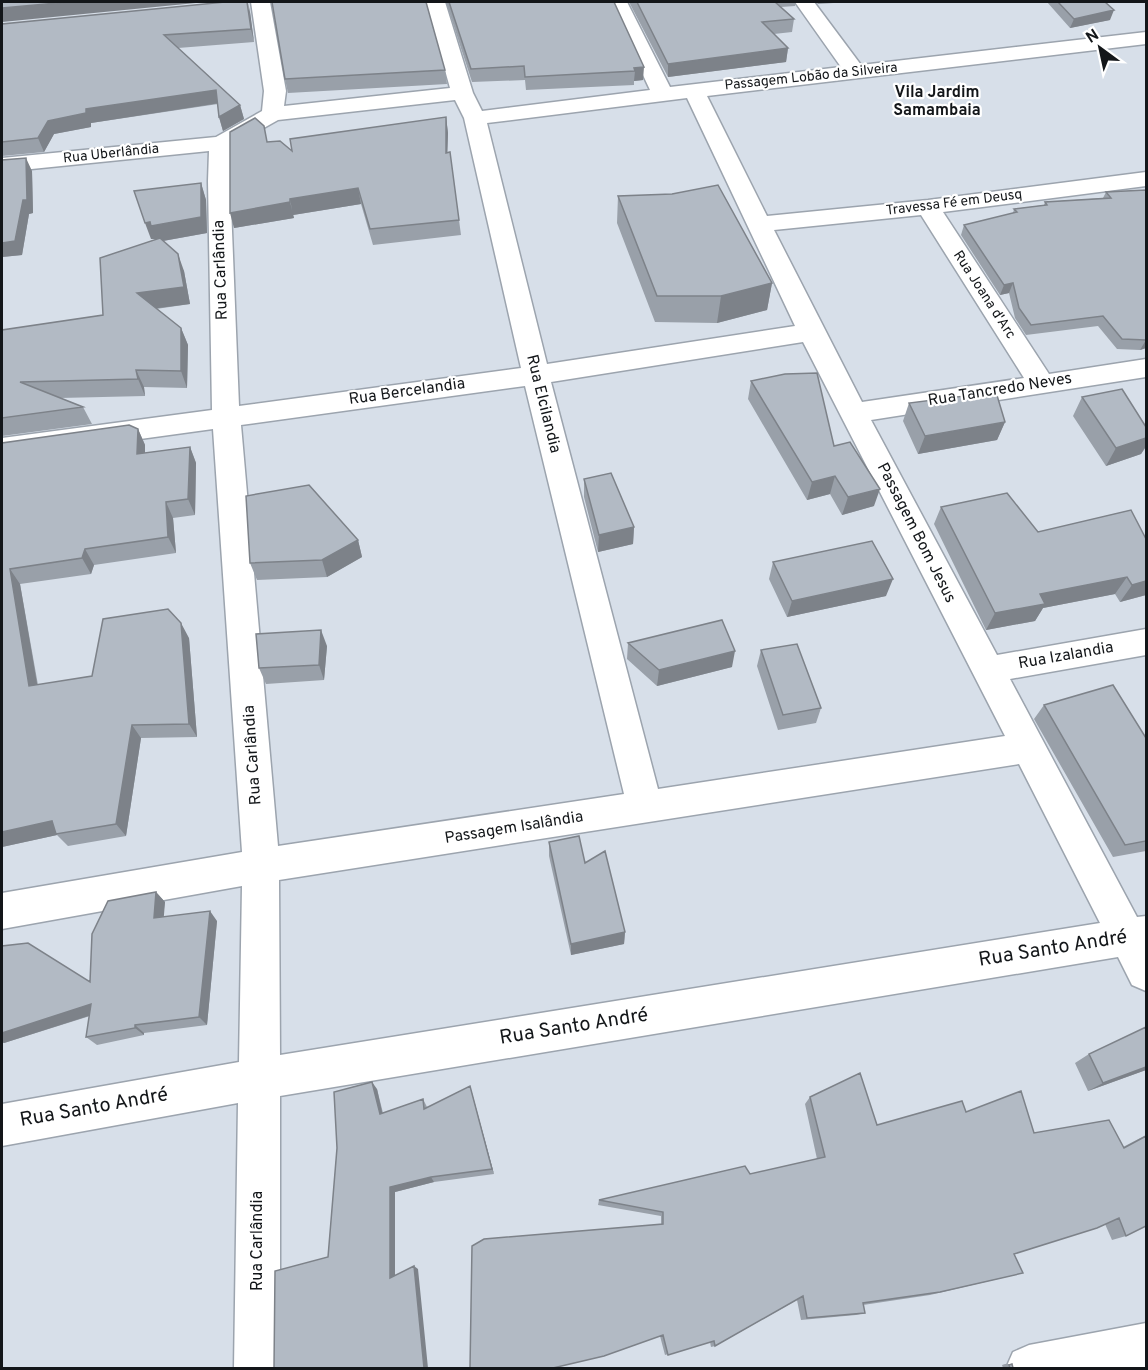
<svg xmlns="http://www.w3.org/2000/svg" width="1148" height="1370" font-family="Overpass,sans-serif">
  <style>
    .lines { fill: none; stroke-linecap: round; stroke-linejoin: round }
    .minor-casing { stroke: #9ca4ae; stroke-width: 3 }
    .minor { fill: #fff; fill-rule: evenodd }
    .wall { fill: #99a0a9 }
    .shaded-wall { fill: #7d8289 }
    .building { fill: #b2bac4; stroke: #7d8289; stroke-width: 1.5 }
    .labels { text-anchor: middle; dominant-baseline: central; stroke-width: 4.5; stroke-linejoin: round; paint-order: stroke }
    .far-street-label { font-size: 14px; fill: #131619; stroke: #fff }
    .far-quarter-label { font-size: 16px; font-weight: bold; fill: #131619; stroke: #fff }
    .street-label { font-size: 16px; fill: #131619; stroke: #fff }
    .near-street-label { font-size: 20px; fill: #131619; stroke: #fff }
  </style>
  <rect width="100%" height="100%" fill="#d7dfe9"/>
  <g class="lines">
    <g class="minor-casing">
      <path id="minor" d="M251,2H270L286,91L284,106L450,88L426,2H445L473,93L482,111L650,90L609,2H627L670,87L841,67L795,2H814L861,65L1146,32V44L707,96L767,216L928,200L1146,172V186L943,212L1049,374L1146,359V377L871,420L997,655L1146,629V655L1010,679L1137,917L1146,916V991L1132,985L1118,957L280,1096V1368H234L238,1103L2,1146V1104L239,1062L242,886L2,929V893L242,852L213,429L2,458V438L212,410L208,181L209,151L2,172V158L216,137L262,111L264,91ZM687,98L795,326L547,364L487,123ZM455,100L464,118L521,368L239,406L230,181L232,146L278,120ZM921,215L1024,378L862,402L774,230ZM803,342L1005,736L658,789L551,382ZM525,386L624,794L278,846L241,425ZM1019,764L1100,923L280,1055L279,880Z
        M1146,1323V1368H1006L1013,1352L1029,1345Z"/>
    </g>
    <use href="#minor" class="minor"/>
  </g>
  <path class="wall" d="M446,2H614L643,80L634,81V85L526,90L525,80L472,82Z
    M629,2H796L795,6L781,7L794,19L792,32L774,34L788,48L786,62L668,77Z
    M816,2H849L818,4Z
    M1047,2H1105L1110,20L1070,28Z
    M250,12L254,42L178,48L240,105L244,119L223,131L219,117L218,104L91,123V127L54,134L44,152L2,156V160L32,171L33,213L29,214L22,255L2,257V24Z
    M445,70L447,84L288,93L285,79Z
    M446,117L448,133L447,152L459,220L461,235L373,245L361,204L293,215L294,218L234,228L268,142L292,151Z
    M201,183L206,200L207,233L163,241L184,271L190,304L156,309L181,328L188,345L187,388L144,387L145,396L60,398L83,407L92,424L2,436V438V328V330L103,315L156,240V239H151Z
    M1146,190V348L1140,350L1117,349L1098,326L1026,335L1015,318L1009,293L1000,295L961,235L964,225L1013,213L1014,209L1044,205L1045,202L1103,198L1106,192Z
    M618,196L772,283L767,310L717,323L655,322L617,223Z
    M751,381L834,446L874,506L842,515L830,494L807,500L748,399Z
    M1082,397L1145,425L1146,423V448V447L1141,454L1106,466L1073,416Z
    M909,403L1005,422L997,440L918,454L903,421Z
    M138,429L145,445V453L190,447L196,463L195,515L173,518L176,553L94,565L91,574L20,584L38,685L92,676L189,638L197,737L141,738L126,836L68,846L57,835L2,847V443Z
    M584,479L634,527L633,544L598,552L584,497Z
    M941,507L1038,532L1131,510L1146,595L1120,602L1115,594L1043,608L1035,621L986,630L934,524Z
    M358,540L362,557L327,577L257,580L250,563Z
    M773,562L886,596L787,617L769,579Z
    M628,643L732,667L657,686L627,659Z
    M327,646L324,680L266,684L259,668Z
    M761,650L821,708L816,723L778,730L757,666Z
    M1044,705L1146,738V851L1113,857L1034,719Z
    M549,842L585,863L625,932L624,944L571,955L549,856Z
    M156,892L165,902L163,916L217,921L207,1025L144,1033V1035L97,1045L86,1037L90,1016L4,1043L2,1042V946L90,982Z
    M1089,1054L1146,1070L1088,1091L1075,1063Z
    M377,1089L383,1113L423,1099L427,1107L472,1093L494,1174L434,1182L395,1192V1275L418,1269L274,1368L328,1257L337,1148Z
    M810,1097L877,1125L966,1112L1034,1133L1123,1147L1146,1135V1226L1126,1236L1112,1240L1105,1224L1014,1254L1023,1273L930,1295L863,1305L865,1313L856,1315L801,1320L797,1300L715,1346L711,1347L710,1342L665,1355L660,1336L603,1356L661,1224V1216L598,1205L599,1200L750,1174L817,1159L805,1104Z
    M1005,1364H1012L1013,1368H1003L1002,1365Z"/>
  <path class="shaded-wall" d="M68,2H206L2,22V24V8Z
    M248,2L250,12L254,42L251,29Z
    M1114,10L1110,20L1070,28L1074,19Z
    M788,48L786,62L668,77V64Z
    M644,67L643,80L634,81L635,71L634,68Z
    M216,90L220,103L91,123V127L54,134L44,152L38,138L48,121L86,109Z
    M240,105L244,119L223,131L219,117Z
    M446,117L448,133L447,168L446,153Z
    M26,158L32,171L33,213L29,214L22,255L2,257V243Z
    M201,183L206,200L207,233L157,242L156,239H151L145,223Z
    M358,188L361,204L293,215L290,199Z
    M290,202L294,218L234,228L230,213Z
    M178,254L184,271L190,304L143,310L137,293Z
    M772,283L767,310L717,323L721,296Z
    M1013,283L1009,293L1000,295L1004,285Z
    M181,328L188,345L187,388L181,371Z
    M1146,340V348L1140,350Z
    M136,370L144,387L145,396L138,379Z
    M1005,422L997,440L918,454L925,436Z
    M138,429L145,445V470L137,454Z
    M1146,438V446L1141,454L1106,466L1116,448Z
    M190,447L196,463L195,515L188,499Z
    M835,476L830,494L807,500L812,482Z
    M880,489L874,506L842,515L848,497Z
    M166,502L173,518L176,553L168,537Z
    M634,527L633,544L598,552L599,535Z
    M358,540L362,557L327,577L322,560Z
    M85,549L94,565L91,574L82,558Z
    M10,569L20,584L40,701L29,686Z
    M1127,577L1115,594L1043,608L1035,621L986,630L995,613L1040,594Z
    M893,579L886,596L787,617L792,601Z
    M1146,581V595L1120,602L1132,585Z
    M181,623L189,638L197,737L189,724Z
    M321,630L327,646L324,680L319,665Z
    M735,651L732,667L657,686L659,670Z
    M132,725L141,738L126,836L116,824Z
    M52,821L57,835L2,847V832Z
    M156,892L165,902L163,927L154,918Z
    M210,911L217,921L207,1025L199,1017Z
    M625,932L624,944L571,955V944Z
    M91,1004L101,1012L4,1043L2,1042V1033Z
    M135,1025L144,1033V1035L135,1028Z
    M1146,1067V1070L1088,1091L1103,1083Z
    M372,1082L377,1089L384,1121L380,1114Z
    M470,1086L472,1093L494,1174L492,1169Z
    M431,1177L434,1182L395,1192V1280L390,1278V1187Z
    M414,1266L418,1269L428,1368H424Z"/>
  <path class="building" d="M2,2H68L2,8Z
    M225,2H247L251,29L164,35L240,105L219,117L216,90L86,109V113L48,121L38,138L2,142V24Z
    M272,2H426L445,70L285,79Z
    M449,2H614L644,67L634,68L635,71L525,77L524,66L471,69Z
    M637,2H775L794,19L762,22L788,48L668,64Z
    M1058,2H1105L1114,10L1074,19Z
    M446,117V153L450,152L459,220L370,229L358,188L290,199V202L230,213V132L255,118L264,126L267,142L280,141L292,151L290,139Z
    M26,158L27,200H23L15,241L2,243V160Z
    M201,183V217L151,226L150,222L145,223L134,191Z
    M718,185L772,283L721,296H657L618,196L672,194Z
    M1146,190V340L1122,339L1103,316L1031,325L1019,308L1013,283L1004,285L964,225L1017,212L1014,209L1047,205L1045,202L1111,198L1106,192Z
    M160,238L178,254L184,287L137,293L181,328V371L136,370L138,379L20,382L83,407L2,418V330L103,315L100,258Z
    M817,373L834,446L850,442L880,489L848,497L835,476L812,482L751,381L785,374Z
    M1122,389L1146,427V438L1116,448L1082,397Z
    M996,392L1005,422L925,436L909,403Z
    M129,425L138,429L137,454L190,447L188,499L166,502L168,537L85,549L82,558L10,569L29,686L92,676L103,619L168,609L181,623L189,724L132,725L116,824L56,834L52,821L2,832V443Z
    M611,473L634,527L599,535L584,479Z
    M309,485L358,540L322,560L250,563L246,496Z
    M1007,493L1038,532L1131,510L1146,539V581L1132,585L1127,577L1040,594L1045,604L995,613L941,507Z
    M872,541L893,579L792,601L773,562Z
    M722,620L735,651L659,670L628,643Z
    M321,630L319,665L259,668L256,634Z
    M797,644L821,708L783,715L761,650Z
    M1113,685L1146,738V841L1125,845L1044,705Z
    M579,836L585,863L605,851L625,932L571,944L549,842Z
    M156,892L154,918L210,911L199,1017L135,1025V1028L86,1037L91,1004L2,1033V946L28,943L90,982L92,934L108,901Z
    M1146,1027V1067L1103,1083L1089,1054Z
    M860,1073L877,1125L962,1101L966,1112L1021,1091L1034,1133L1109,1120L1124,1148L1146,1136V1226L1126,1236L1119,1218L1097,1228L1014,1254L1023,1273L940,1292L863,1303L865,1313L807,1318L803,1296L715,1346L714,1341L668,1355L663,1335L604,1356L553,1368H470L472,1246L484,1239L663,1224V1212L599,1200L745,1166L750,1174L825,1157L810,1097Z
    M372,1082L380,1114L423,1099L424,1109L470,1086L492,1169L431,1177L390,1187V1278L414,1266L424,1368H272H274L275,1271L328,1257L337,1148L334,1092Z
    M1012,1364L1013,1368H1010L1009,1365Z"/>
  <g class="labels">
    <g class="far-street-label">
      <text transform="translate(811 77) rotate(-6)">Passagem Lobão da Silveira</text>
      <text transform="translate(111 154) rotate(-6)">Rua Uberlândia</text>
      <text transform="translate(954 203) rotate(-7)">Travessa Fé em Deusq</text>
      <text transform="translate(984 295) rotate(57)">Rua Joana d'Arc</text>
    </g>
    <g class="far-quarter-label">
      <text x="937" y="93">Vila Jardim<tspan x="937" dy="18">Samambaia</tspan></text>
    </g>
    <g class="street-label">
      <text transform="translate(221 270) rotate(-92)">Rua Carlândia</text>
      <text transform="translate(1000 390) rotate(-9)">Rua Tancredo Neves</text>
      <text transform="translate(407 392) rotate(-8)">Rua Bercelandia</text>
      <text transform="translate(543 404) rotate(76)">Rua Elcilandia</text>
      <text transform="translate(916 533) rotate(63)">Passagem Bom Jesus</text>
      <text transform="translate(1066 656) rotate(-10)">Rua Izalandia</text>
      <text transform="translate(253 755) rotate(-94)">Rua Carlândia</text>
      <text transform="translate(514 828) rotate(-9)">Passagem Isalândia</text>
      <text transform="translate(258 1241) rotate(-90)">Rua Carlândia</text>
    </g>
    <g class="near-street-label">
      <text transform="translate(1053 949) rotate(-9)">Rua Santo André</text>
      <text transform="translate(574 1027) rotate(-9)">Rua Santo André</text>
      <text transform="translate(94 1108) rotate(-10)">Rua Santo André</text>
    </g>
  </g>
  <rect width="1148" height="1370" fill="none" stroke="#131619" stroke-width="6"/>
  <g transform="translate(1100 48) rotate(327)" stroke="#ffffff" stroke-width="4.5" paint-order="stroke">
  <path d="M0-4.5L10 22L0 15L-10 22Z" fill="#131619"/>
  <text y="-9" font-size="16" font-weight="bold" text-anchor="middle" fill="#131619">N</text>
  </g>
</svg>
